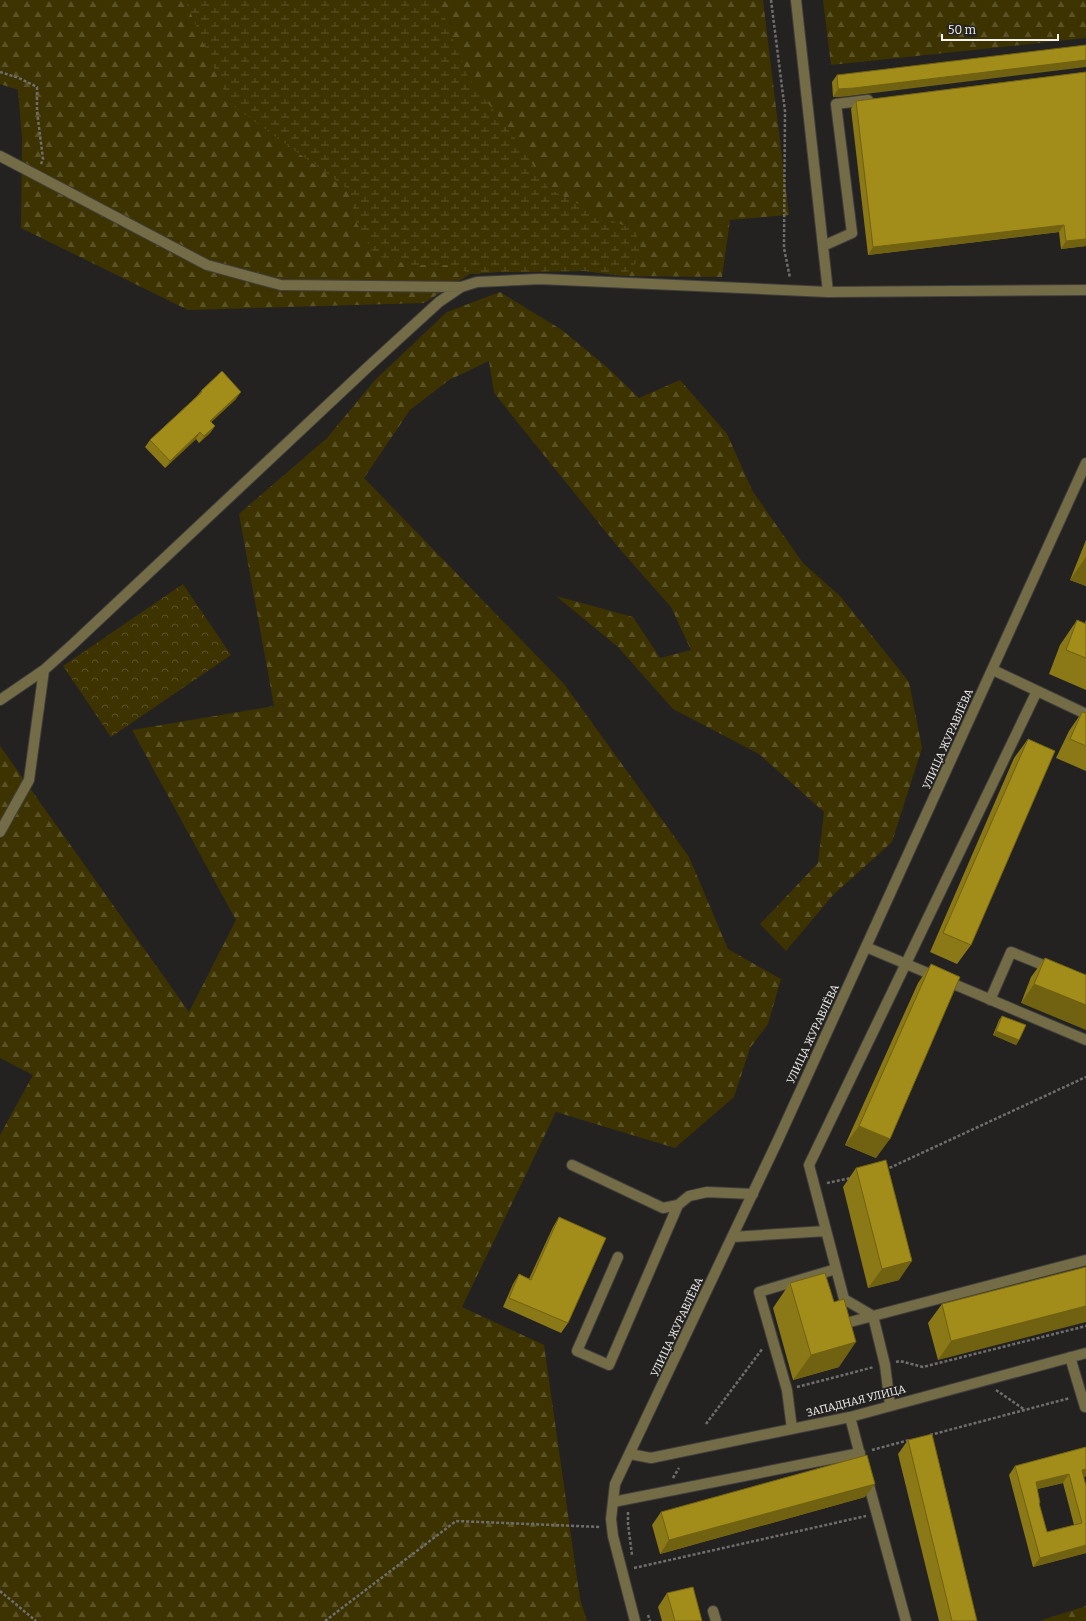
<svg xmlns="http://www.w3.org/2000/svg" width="1086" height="1621" font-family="Bitter,serif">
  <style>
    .forest { fill: url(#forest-firs) }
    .wetland { fill: url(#wetland-marsh) }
    .park { fill: url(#park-crowns) }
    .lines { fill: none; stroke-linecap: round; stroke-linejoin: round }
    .minor-casing { stroke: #403f3d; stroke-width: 12 }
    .path { stroke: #6f6e6c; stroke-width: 2.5; stroke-dasharray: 3 2; stroke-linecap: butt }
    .minor { stroke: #746c46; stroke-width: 10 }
    .wall { fill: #8b7816; fill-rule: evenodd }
    .shaded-wall { fill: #716212 }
    .building { fill: #a28c1a; stroke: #716212; fill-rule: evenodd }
    .labels { text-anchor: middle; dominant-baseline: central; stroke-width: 3.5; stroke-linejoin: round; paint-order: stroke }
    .street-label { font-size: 11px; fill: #f4f3f2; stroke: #232220 }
  </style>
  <defs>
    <pattern id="forest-firs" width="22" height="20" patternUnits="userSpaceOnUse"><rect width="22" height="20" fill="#3d3300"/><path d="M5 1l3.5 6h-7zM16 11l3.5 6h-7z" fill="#5a5126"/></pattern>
    <pattern id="wetland-marsh" width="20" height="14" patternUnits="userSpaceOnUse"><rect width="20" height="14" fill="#3d3300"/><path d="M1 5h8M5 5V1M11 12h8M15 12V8" fill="none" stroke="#5a5126"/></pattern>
    <pattern id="park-crowns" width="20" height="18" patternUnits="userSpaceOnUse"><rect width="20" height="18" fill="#3d3300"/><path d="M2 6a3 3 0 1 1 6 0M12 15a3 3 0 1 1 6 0" fill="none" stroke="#5a5126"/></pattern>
  </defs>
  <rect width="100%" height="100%" fill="#232220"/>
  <path class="forest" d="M0,0H763L789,215L730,220L722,277L624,276L585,271L498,272L470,274L424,303L188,310L21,228L22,139L18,90L0,84Z
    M823,0H1086V38L831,65Z
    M500,292L562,330L608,368L639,398L680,380L727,434L753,492L803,563L841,597L909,682L922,748L892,842L833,895L786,951L760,924L818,863L824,812L759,754L673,709L618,647L556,596L633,617L660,658L691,650L671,607L618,547L494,393L489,361L449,380L410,410L364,478L564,684L689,857L728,949L781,979L768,1024L750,1048L734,1097L675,1148L556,1112L462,1307L544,1345L580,1599L587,1621H0V1135L33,1075L0,1058V746L189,1012L236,920L132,730L274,706L239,514L327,438L375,380L447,312Z
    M1086,1606V1621H1040L1042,1620Z"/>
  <path class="wetland" d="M185,0H436L439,3L468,77L515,138L549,189L608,219L635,230L640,244L642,256L624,276L585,271L498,272L470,274L453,265H413L375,256L357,224L348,189L229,103Z"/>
  <path class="park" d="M183,584L231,655L111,737L63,666Z"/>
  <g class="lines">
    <g class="minor-casing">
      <path id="minor" d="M796,0L828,292
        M0,156L207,265L281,285L461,287
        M823,246L852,233L836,104L868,100
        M993,670L1086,714
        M0,700L44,670L72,645L369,366L439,302L461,287L477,282L540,279L828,292L1086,290
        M0,832L29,780L44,670
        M866,947L1086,1040
        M990,1000L1011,952L1053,969
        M572,1165L663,1208L678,1205L689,1196L707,1192L753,1194
        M732,1237L826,1231
        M618,1257L577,1351L609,1365L678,1205
        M850,1322L1086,1260
        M1070,1357L1085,1407
        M890,1405L885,1365L873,1316L844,1299L809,1165L1037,691
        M850,1417L861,1459
        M792,1429L787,1390L759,1292L836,1269
        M630,1454L651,1458L850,1417L1086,1353
        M867,1478L906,1621
        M613,1502L860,1453
        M713,1611L716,1621
        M635,1621L613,1536L611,1519L615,1484L778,1140L1086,463"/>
    </g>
    <path class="path" d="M771,0L785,111L784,248L790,278
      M0,72L19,78L37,87V111L43,159L41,164
      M885,1170L1086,1077
      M827,1183L851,1178
      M896,1362L900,1361L923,1367L1086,1326
      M797,1387L874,1367
      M996,1390L1025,1410
      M706,1424L763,1348
      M930,1435L1070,1398
      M872,1450L909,1440
      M673,1478L679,1468
      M628,1512V1524L632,1555
      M634,1568L866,1516
      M0,1591L36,1621
      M648,1615L650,1621
      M325,1621L456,1521L601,1527"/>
    <use href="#minor" class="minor"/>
  </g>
  <path class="wall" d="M1086,72V246L1061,249L1059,232L868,255L851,109L856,101Z
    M837,75L849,96L833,97L832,82Z
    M201,391L236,399L211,422L215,426L210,433L199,443L196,439L165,468L145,447L150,440L197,396Z
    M1086,540V586L1070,580Z
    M1077,620L1085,623L1086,620V690L1049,674L1060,645Z
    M1082,712L1086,713V771L1056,758L1069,731Z
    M1028,739L971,945L957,964L930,952L1014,758Z
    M1045,958L1086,975L1021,1003L1031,977Z
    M931,964L876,1158L845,1145L918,983Z
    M1002,1016L1019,1040L1016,1045L993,1035L999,1020Z
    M856,1168L899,1280L868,1288L843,1187Z
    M559,1217L568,1323L561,1333L503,1307L513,1284L519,1274L529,1279L553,1227Z
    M1086,1267L938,1360L928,1323L942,1304Z
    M790,1283L834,1302L839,1367L793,1380L773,1308Z
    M908,1440L977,1621H939L898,1454Z
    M1086,1447V1476L1084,1477L1086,1553L1033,1567L1009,1475L1015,1466ZM1063,1483L1074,1525L1047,1532L1039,1505L1040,1503L1037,1489Z
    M865,1497L660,1554L652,1525L661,1512Z
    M667,1593L702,1621H662L658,1607Z"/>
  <path class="shaded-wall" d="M1086,60V67L849,96L833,97L838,89Z
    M1064,225L1059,232L868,255L873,247Z
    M1086,239V246L1061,249L1066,241Z
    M241,392L236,399L205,428L210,421Z
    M215,426L210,433L199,443L204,436Z
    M200,432L196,439L165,468L170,461Z
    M1086,557V586L1070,580Z
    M1034,984L1086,1005V1030L1021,1003Z
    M996,1031L1019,1040L1016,1045L993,1035Z
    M859,1126L890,1139L876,1158L845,1145Z
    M912,1261L899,1280L868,1288L882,1269Z
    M1086,1306V1322L938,1360L951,1341Z
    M856,1342L839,1367L793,1380L811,1355Z
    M1086,1469V1476L1075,1479L1082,1470Z
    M1069,1474L1063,1483L1029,1491L1036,1482Z
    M875,1484L865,1497L660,1554L669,1540Z
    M1086,1545V1553L1033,1567L1040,1558Z"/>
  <path class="building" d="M1086,45V60L854,88L838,89L837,75Z
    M1086,72V239L1066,241L1064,225L873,247L856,101Z
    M222,371L241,392L210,421L215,426L204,436L200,432L170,461L150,440L202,392L201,391Z
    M1077,620L1086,624V658L1066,650Z
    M1082,712L1086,713V746L1070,739Z
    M1028,739L1055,751L971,945L943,933Z
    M1045,958L1086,975V1005L1034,984Z
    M931,964L960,977L890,1139L859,1126Z
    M1002,1016L1026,1025L1019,1040L996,1031Z
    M886,1160L912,1261L882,1269L856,1168Z
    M559,1217L606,1238L568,1323L509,1298L519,1274L531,1280Z
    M1086,1267V1306L951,1341L942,1304Z
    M825,1273L834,1302L844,1299L856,1342L811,1355L790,1283Z
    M932,1434L977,1621H952L908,1440Z
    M1086,1447V1469L1082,1470L1086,1486V1545L1040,1558L1015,1466ZM1069,1474L1082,1523L1047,1532L1039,1503H1040L1036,1482Z
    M867,1455L875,1484L669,1540L661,1512Z
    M693,1587L702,1621H675L667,1593Z"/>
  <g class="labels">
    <g class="street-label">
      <text transform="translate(948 739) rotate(-66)">УЛИЦА ЖУРАВЛЁВА</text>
      <text transform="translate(813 1034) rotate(-65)">УЛИЦА ЖУРАВЛЁВА</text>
      <text transform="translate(677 1327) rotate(-65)">УЛИЦА ЖУРАВЛЁВА</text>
      <text transform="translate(856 1401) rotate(-14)">ЗАПАДНАЯ УЛИЦА</text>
    </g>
  </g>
  <path d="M942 34v6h116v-6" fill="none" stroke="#f4f3f2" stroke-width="2"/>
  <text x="948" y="34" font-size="12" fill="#f4f3f2" stroke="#232220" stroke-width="3" paint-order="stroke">50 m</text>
</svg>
